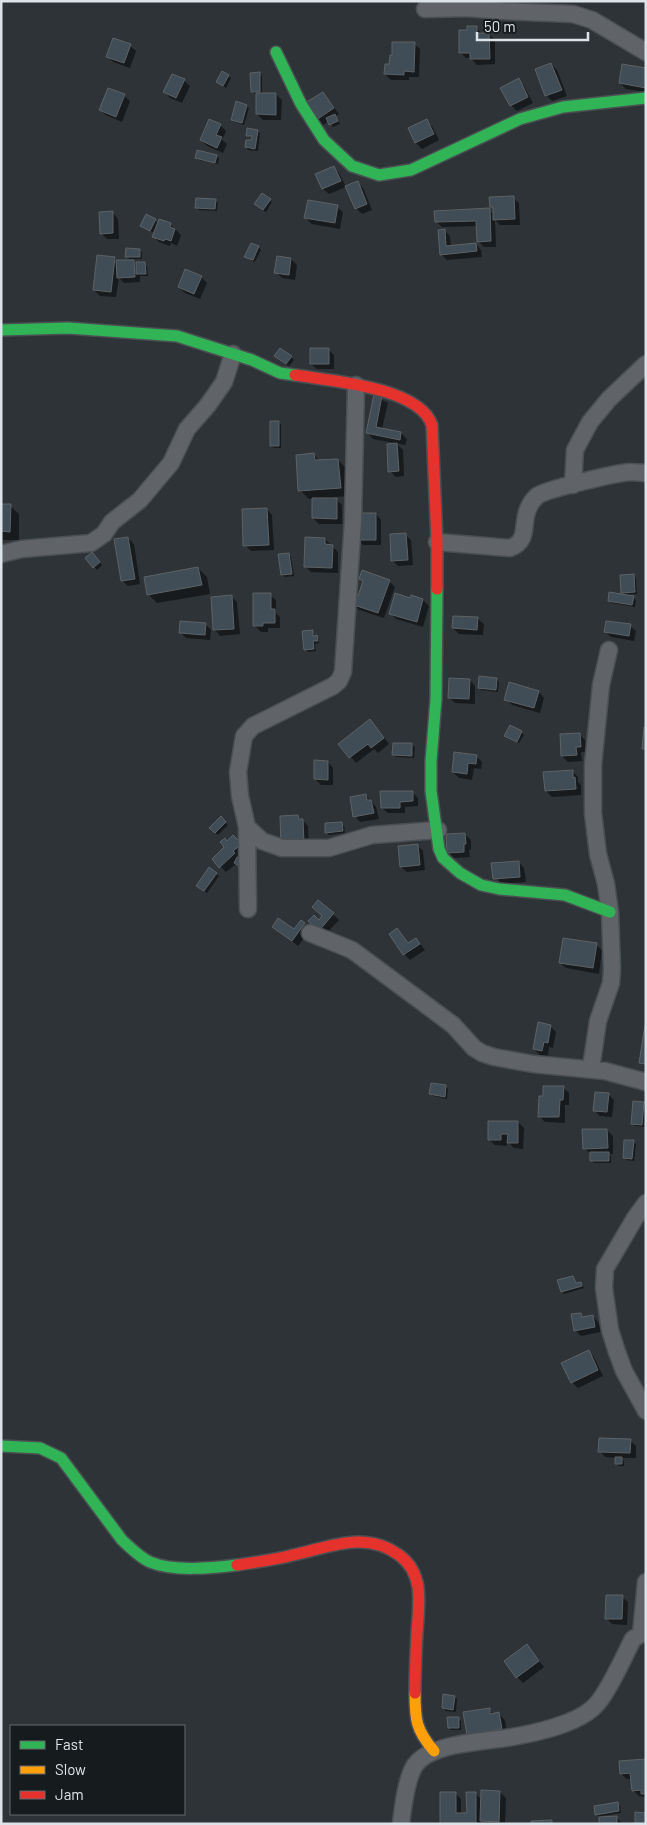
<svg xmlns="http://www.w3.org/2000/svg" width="647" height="1825" font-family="Barlow,sans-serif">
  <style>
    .shadow { fill: #0007 }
    .building { fill: #404d56; stroke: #5d6265 }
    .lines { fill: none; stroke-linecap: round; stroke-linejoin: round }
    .street-casing { stroke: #4a4f53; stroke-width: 19 }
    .fast-casing { stroke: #4a4f53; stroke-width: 14 }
    .slow-casing { stroke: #4a4f53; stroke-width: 14 }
    .jam-casing { stroke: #4a4f53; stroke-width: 14 }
    .street { stroke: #606367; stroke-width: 16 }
    .fast { stroke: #30b455; stroke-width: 11 }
    .slow { stroke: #ff9f0a; stroke-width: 11 }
    .jam { stroke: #e5322d; stroke-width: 11 }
  </style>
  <rect width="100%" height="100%" fill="#2e3337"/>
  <path class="shadow" d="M476,27L482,34H489L495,40V64L477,65L471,58H466L460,52L468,31Z
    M114,40L130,46L136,51L130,68L113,62L108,57Z
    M414,44L420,49L419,77H409V80H391L385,74L390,66Z
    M551,64L557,70L567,96L552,101L546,95Z
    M646,69V92L626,89L620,83Z
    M223,72L231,78L226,88L217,82Z
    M259,74L262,76V94H276L282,100L281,120H263L257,114L258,94H255L252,92Z
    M184,80L190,86L182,103L170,98L165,92Z
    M518,80L524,86L533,103L517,111L511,105Z
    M323,93L339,114L336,116L340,124L333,127L329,121L323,125L317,119Z
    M124,96L130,101L122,122L106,115L100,110Z
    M247,106L249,108L244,125L235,122L232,120Z
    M426,121L432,126L439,140L422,149L416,143L409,129Z
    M220,125L226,131L222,140L227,144L223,153L207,146L201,140Z
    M257,131L260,133L258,151L248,150L246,147L253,142V138L247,135Z
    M217,156L219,159L218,164L199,160L197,158Z
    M333,167L339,173L346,187L329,194L323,189Z
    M357,182L363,188L372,210L362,214L356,208Z
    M513,198L519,203L520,225H500L495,220L496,247H484L478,241L477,226L442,227L436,221L489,210L494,215V209L491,206Z
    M215,200L218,203L217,211L199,210L197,208Z
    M270,200L272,202L266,212L258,207Z
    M337,207L343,212L340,229L312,224L306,218Z
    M113,213L118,219L119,239H107L101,233Z
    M155,220L158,223L170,224L181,235L177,246L171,243L170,246L159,242L153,236L155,233L144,228Z
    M444,230L450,236L451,247L476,244L481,250L482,257L447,260L441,254Z
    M258,247L261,250L255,262L246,257Z
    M139,250L142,252V259H129L127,256Z
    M115,258L118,262L133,261L136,264H145L147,266L148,276H140V282L124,283L119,278L116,297L100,296L94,290Z
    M291,259L297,265L295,280L282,278L276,272Z
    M201,277L207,283L200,299L185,293L179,287Z
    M328,349L334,355V369H317L311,364Z
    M291,357L294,360L289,366L278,359Z
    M375,396L388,403L382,429L401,433L407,439L405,445L373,439L368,433Z
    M279,422L281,425V448H274L271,446Z
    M397,444L403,450L404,476L396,477L390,471Z
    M314,455L320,461L338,460L347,469L349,496L334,497L342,505V524H319L313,518V499H309L300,490Z
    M1,505L10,506L19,514V540H1Z
    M267,509L272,515L274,550L251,551L245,545Z
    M376,514L381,520V545H363L357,539Z
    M406,535L411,540L413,565L398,566L392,560Z
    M128,538L134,544L140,584L128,586L122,580Z
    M325,539L338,552V573L311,572L306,567Z
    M92,554L102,565L97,570L87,558Z
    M288,554L291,557L294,576L285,577L282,575Z
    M198,568L207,577L210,594L157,603L148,594Z
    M633,575L636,578L637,594L625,595L622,592Z
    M360,579L389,581L395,587L384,618L359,610L353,604L359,597L364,583Z
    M270,595L276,600V613L280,617V628H268V632H261L255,626Z
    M231,596L237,602L240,634L220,636L215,630Z
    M633,597L636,600L635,607L612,603L609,601Z
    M411,599L423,600L429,606L423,627L396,619L390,613Z
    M478,619L484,624L483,635L459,634L453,628Z
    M205,624L211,630L210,640L186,638L180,632Z
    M630,626L636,631L634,641L611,637L606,632Z
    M312,632L319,639V643L315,644L316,651L308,652L305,649Z
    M497,679L499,682L498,692L481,690L479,687Z
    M470,680L475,686V704L455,703L449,697Z
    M539,692L544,698L540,713L512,705L506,699Z
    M375,726L389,744L378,753L374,749L356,763L340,744Z
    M521,732L524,735L519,743L508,738Z
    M579,734L585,740L586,752H581L582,761L568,762L562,756Z
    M412,745L415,747L414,758L396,757L393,755Z
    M476,756L482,762L481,769L474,768L472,780L459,778L453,772Z
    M328,762L333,768V785H321L315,779Z
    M572,771L578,777V782L581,785V795L552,797L546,791Z
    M412,792L418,798V806L405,807V813H388L382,808Z
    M366,795L376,807L379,819L360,822L355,816Z
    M298,816L308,826L309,849L288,850Z
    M221,818L228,825L218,835L211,828Z
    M342,824L344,826L345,833L329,835L326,832Z
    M465,834L471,840V850H469L470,857L454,858L448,852Z
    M233,836L246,850L238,858L242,868L236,864L226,872L213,859L226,848L227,842Z
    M417,845L423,851L425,870L407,872L401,867Z
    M519,862L524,868L526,882L500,884L493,864Z
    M216,874L219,876L207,893L200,888Z
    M319,901L339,920L325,935L316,927L324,917Z
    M301,922L310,930L298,946L273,926L294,931Z
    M397,930L409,944L416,939L425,950L410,960L404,954Z
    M596,945L602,950L599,974L566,968L560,963Z
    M550,1026L556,1032L553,1048L549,1047L548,1056L540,1055L534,1049Z
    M446,1087L448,1089L447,1099L433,1096L431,1094Z
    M563,1087L569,1093V1105H565V1123L545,1122L539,1116L544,1097Z
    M609,1095L614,1100L612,1117L600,1116L594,1110Z
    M643,1103L646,1106L644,1127L635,1126L632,1123Z
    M518,1122L524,1128L523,1149L514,1148L507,1141V1146L495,1145L489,1140Z
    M607,1130L613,1136V1154H609L611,1156V1163H594L592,1161L591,1154L584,1148Z
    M633,1142L636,1144L634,1161L627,1160L624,1158Z
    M573,1277L577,1284L581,1283L584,1288L564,1294L562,1291Z
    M580,1314L584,1318L593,1316L598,1322L601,1332L581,1336L575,1330Z
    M588,1352L594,1357L603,1376L578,1388L572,1382Z
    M630,1440L636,1446V1458H621L624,1461V1466H619L616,1463V1458L605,1457L600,1451Z
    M622,1597L628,1602L627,1625L612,1624L606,1618Z
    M527,1646L544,1667L523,1683L517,1677Z
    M455,1697L457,1699L456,1712L446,1711L443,1708Z
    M489,1709L494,1715L499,1714L505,1720L507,1735L468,1734Z
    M458,1718L461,1721V1730H451L449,1727Z
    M646,1760V1797L639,1796L633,1790L632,1779H627L621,1774Z
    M500,1792L506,1798L505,1824H485L482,1821V1824H441L455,1793L461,1799V1814H468L476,1794L482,1800Z
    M617,1804L620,1806L621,1813L601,1816V1818H617L623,1824H600V1817L596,1814Z"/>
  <path class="building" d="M467,26H477V33H489L490,59H470V53H459V30H467Z
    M113,38L131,44L124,63L106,57Z
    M392,42H415L414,72L404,71V75L384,74L385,64H389L390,55H392Z
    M551,63L562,90L545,96L535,69Z
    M622,64L646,68V88L619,83Z
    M222,71L229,75L223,86L216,82Z
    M260,72V92H251L250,73Z
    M172,74L185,79L176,98L163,92Z
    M519,78L528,97L510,106L500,88Z
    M108,88L125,94L116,117L99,110Z
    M323,92L334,108L316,120L305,103Z
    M256,93H276V115L256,114Z
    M236,101L247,105L242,123L231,120Z
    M335,114L338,121L329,125L326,118Z
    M209,119L221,124L216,135L222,137L217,148L200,140Z
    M427,119L434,134L415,143L408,128Z
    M247,128L258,130L255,149L245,147L246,140H251L252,136H246Z
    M197,150L217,155L215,163L195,158Z
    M334,166L341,181L322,189L315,174Z
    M358,181L367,204L355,209L345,186Z
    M262,193L271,199L263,210L254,204Z
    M514,196L515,219L493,220V207H490L489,197Z
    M196,198L216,199L215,209L195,208Z
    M308,200L338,205L335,223L304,218Z
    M490,208L491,241L477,242L476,221L435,222L434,211Z
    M113,211V233L100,234L99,212Z
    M146,214L156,219L150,231L140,226Z
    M159,219L171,223L170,227L175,229L171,241L165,239L164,241L152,237Z
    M445,229L446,246L476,243L477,251L440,255L438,230Z
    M251,243L259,246L253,260L244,257Z
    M126,248L140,249V257H125Z
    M97,255L115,257L111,292L93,290Z
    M277,256L291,258L289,275L274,273Z
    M116,260H134L135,277L117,278Z
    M136,262H145L146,274H136Z
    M185,269L202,276L194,294L178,287Z
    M280,348L292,356L286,364L274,356Z
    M310,348H329V364H310Z
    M374,394L382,396L376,427L401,432L400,440L366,433Z
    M270,421H279V446H270Z
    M397,443L399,471L388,472L387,444Z
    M314,453L315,460L338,459L341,488L298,491L296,455Z
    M312,498H337V519L312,518Z
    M1,504H11L10,532L1,531Z
    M267,508L269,545L243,546L242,509Z
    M356,513H376V540H356Z
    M406,533L408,560L391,561L390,534Z
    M128,537L135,579L121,581L114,539Z
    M305,537L325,538V544L333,545L332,568L304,567Z
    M92,552L100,562L93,568L85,558Z
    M289,553L292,574L281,575L278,554Z
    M198,567L202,585L147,595L144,577Z
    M362,570L390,580L378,613L351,604L355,595L358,596L363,581L359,579Z
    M634,574L635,592L621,593L620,575Z
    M609,592L634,596L632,605L608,601Z
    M253,593H271V609H275V623H263V626H253Z
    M395,593L410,598L411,595L423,599L417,622L389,614Z
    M232,595L234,629L213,630L211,597Z
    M453,616L478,617L477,630L452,628Z
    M180,621L206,623L205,635L179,633Z
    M606,621L631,624L629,636L604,632Z
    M313,630V636L317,635L318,641H313L314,649L304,650L302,631Z
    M479,676L497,678L496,690L478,688Z
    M449,678L470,679L469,699L448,698Z
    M509,682L539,691L534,708L504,700Z
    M370,719L384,738L371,748L368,744L349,758L338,744Z
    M510,725L522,731L517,742L504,736Z
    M644,727H646V749H642Z
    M580,733L581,747H576L577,755L561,756L560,734Z
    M393,743H412V756L392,755Z
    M454,752L477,755L476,764L468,763L467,774L452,772Z
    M314,760L328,761V780L314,779Z
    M573,770V778L575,777L576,789L545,791L543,772Z
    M380,791H413V801L400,802V808H381Z
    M366,794L367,800H371L374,813L353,817L350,797Z
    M298,815L299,819H303L304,844L281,845L280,816Z
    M221,816L226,822L215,833L209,828Z
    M342,822L343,831L325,833V823Z
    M465,833L466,844H464V852L447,853L446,834Z
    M233,835L242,844L233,851L235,853L219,868L212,859L224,847L220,842L225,838L227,841Z
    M418,844L420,865L400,867L398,846Z
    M237,857L244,858L239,866L234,863Z
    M519,861L520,877L493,879L491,863Z
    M209,867L217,873L204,891L196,886Z
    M318,900L334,913L319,931L308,921L314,915L319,920L322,916L312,907Z
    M278,918L294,929L301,920L305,923L292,941L272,927Z
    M397,928L408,943L416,938L420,944L403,955L389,934Z
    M563,938L597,943L593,968L559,963Z
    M538,1022L551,1025L548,1043L544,1042L542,1051L533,1049Z
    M645,1025H646V1064L639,1063Z
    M431,1083L446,1085L445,1097L429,1094Z
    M543,1086H564L563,1100H560L559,1117H538L539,1096H543Z
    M595,1092L609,1093L607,1112L593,1111Z
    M633,1101L644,1102L642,1125L631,1124Z
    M488,1121H518V1143H507L508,1134H501V1140H488Z
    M582,1129H607L608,1148L583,1149Z
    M624,1140H634L632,1159L623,1158Z
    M590,1152H609V1161H590Z
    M573,1276L576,1283L581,1282L582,1286L561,1292L557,1280Z
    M581,1313L582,1317L593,1315L595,1327L574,1331L571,1314Z
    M589,1350L598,1370L571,1383L561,1363Z
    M599,1438L631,1439L630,1453L598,1452Z
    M615,1457H622V1464H615Z
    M606,1595H623L622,1619H605Z
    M527,1644L539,1661L516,1678L504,1661Z
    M443,1694L455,1696L453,1710L442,1708Z
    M490,1708V1714L499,1712L502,1729L467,1735L463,1712Z
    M447,1717H459V1728H448Z
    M646,1759V1794H641V1790L632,1791L630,1773L620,1774L619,1761Z
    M481,1790L500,1791L499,1822L480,1821Z
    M440,1792H456V1813H467L466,1792H476V1824H440Z
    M618,1802L619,1811L595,1815L594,1806Z
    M635,1812L646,1813V1824H635Z
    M617,1816V1824H599V1817Z
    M552,1820V1824H531V1821Z"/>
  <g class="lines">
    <g class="street-casing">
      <path id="street" d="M425,9L467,8L503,11L573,14L592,20L646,52
        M573,485L575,450L590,422L609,399L646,364
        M437,542L510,548C531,541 520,520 530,505C531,502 535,498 537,496C546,489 617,473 630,472C635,472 641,473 646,473
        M1,554L22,549L91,543L104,534L112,522L140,500L171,463L187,429L208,405L224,382L233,354
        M247,827L262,841L282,848H329L372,835L438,830
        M248,909L247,827L240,796L238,772L244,736L253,726L333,686L339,681L343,672L353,520L356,385
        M310,933L352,950L453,1025L474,1048L482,1053L494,1057L533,1064L605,1071L646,1082
        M591,1068L598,1021L611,983L612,969L610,912L606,884L598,854L593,813V765L601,685L609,650
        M646,1203L635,1218L605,1269L604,1288L610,1330L617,1352L624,1371L646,1411
        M641,1634L646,1582
        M401,1824C403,1807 406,1779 415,1765C432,1742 486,1742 512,1737C536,1733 575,1724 593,1708C607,1696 624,1656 633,1639L641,1634L646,1633"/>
    </g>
    <g class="fast-casing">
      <path id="fast" d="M276,52L301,104L324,140L352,166L379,175L411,170L520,119L563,107L646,98
        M1,330L68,328L177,336L252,360L280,373L295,375
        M437,589L436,699L431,761V791L439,849L443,858L460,873L481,885L499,889L565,895L610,912
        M1,1446L40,1448L61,1458L122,1540C131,1548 139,1557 150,1562C174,1572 212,1568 237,1565"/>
    </g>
    <g class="slow-casing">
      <path id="slow" d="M415,1693C415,1720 416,1730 434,1751"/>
    </g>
    <g class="jam-casing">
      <path id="jam" d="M295,375C331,381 419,387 432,425L437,542V589
        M237,1565C256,1562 275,1560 293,1555C330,1547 365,1530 399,1555C410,1563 416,1574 418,1587C420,1602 418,1617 417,1632C416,1653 415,1673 415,1693"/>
    </g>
    <use href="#street" class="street"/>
    <use href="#fast" class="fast"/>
    <use href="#slow" class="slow"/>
    <use href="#jam" class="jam"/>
  </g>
  <rect width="647" height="1825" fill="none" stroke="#dde4e9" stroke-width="5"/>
  <rect x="10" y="1725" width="175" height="90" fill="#161b1e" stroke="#666b6f"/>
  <rect x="20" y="1741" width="25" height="8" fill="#30b455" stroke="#666b6f"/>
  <text x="55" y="1750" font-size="15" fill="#dde4e9">Fast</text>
  <rect x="20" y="1766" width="25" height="8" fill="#ff9f0a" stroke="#666b6f"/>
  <text x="55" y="1775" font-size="15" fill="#dde4e9">Slow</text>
  <rect x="20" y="1791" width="25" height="8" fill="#e5322d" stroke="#666b6f"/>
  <text x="55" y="1800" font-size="15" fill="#dde4e9">Jam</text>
  <path d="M477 32v8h111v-8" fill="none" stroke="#dde4e9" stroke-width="2.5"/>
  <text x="484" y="32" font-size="15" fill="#dde4e9" stroke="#161b1e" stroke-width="4" paint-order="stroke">50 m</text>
</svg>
